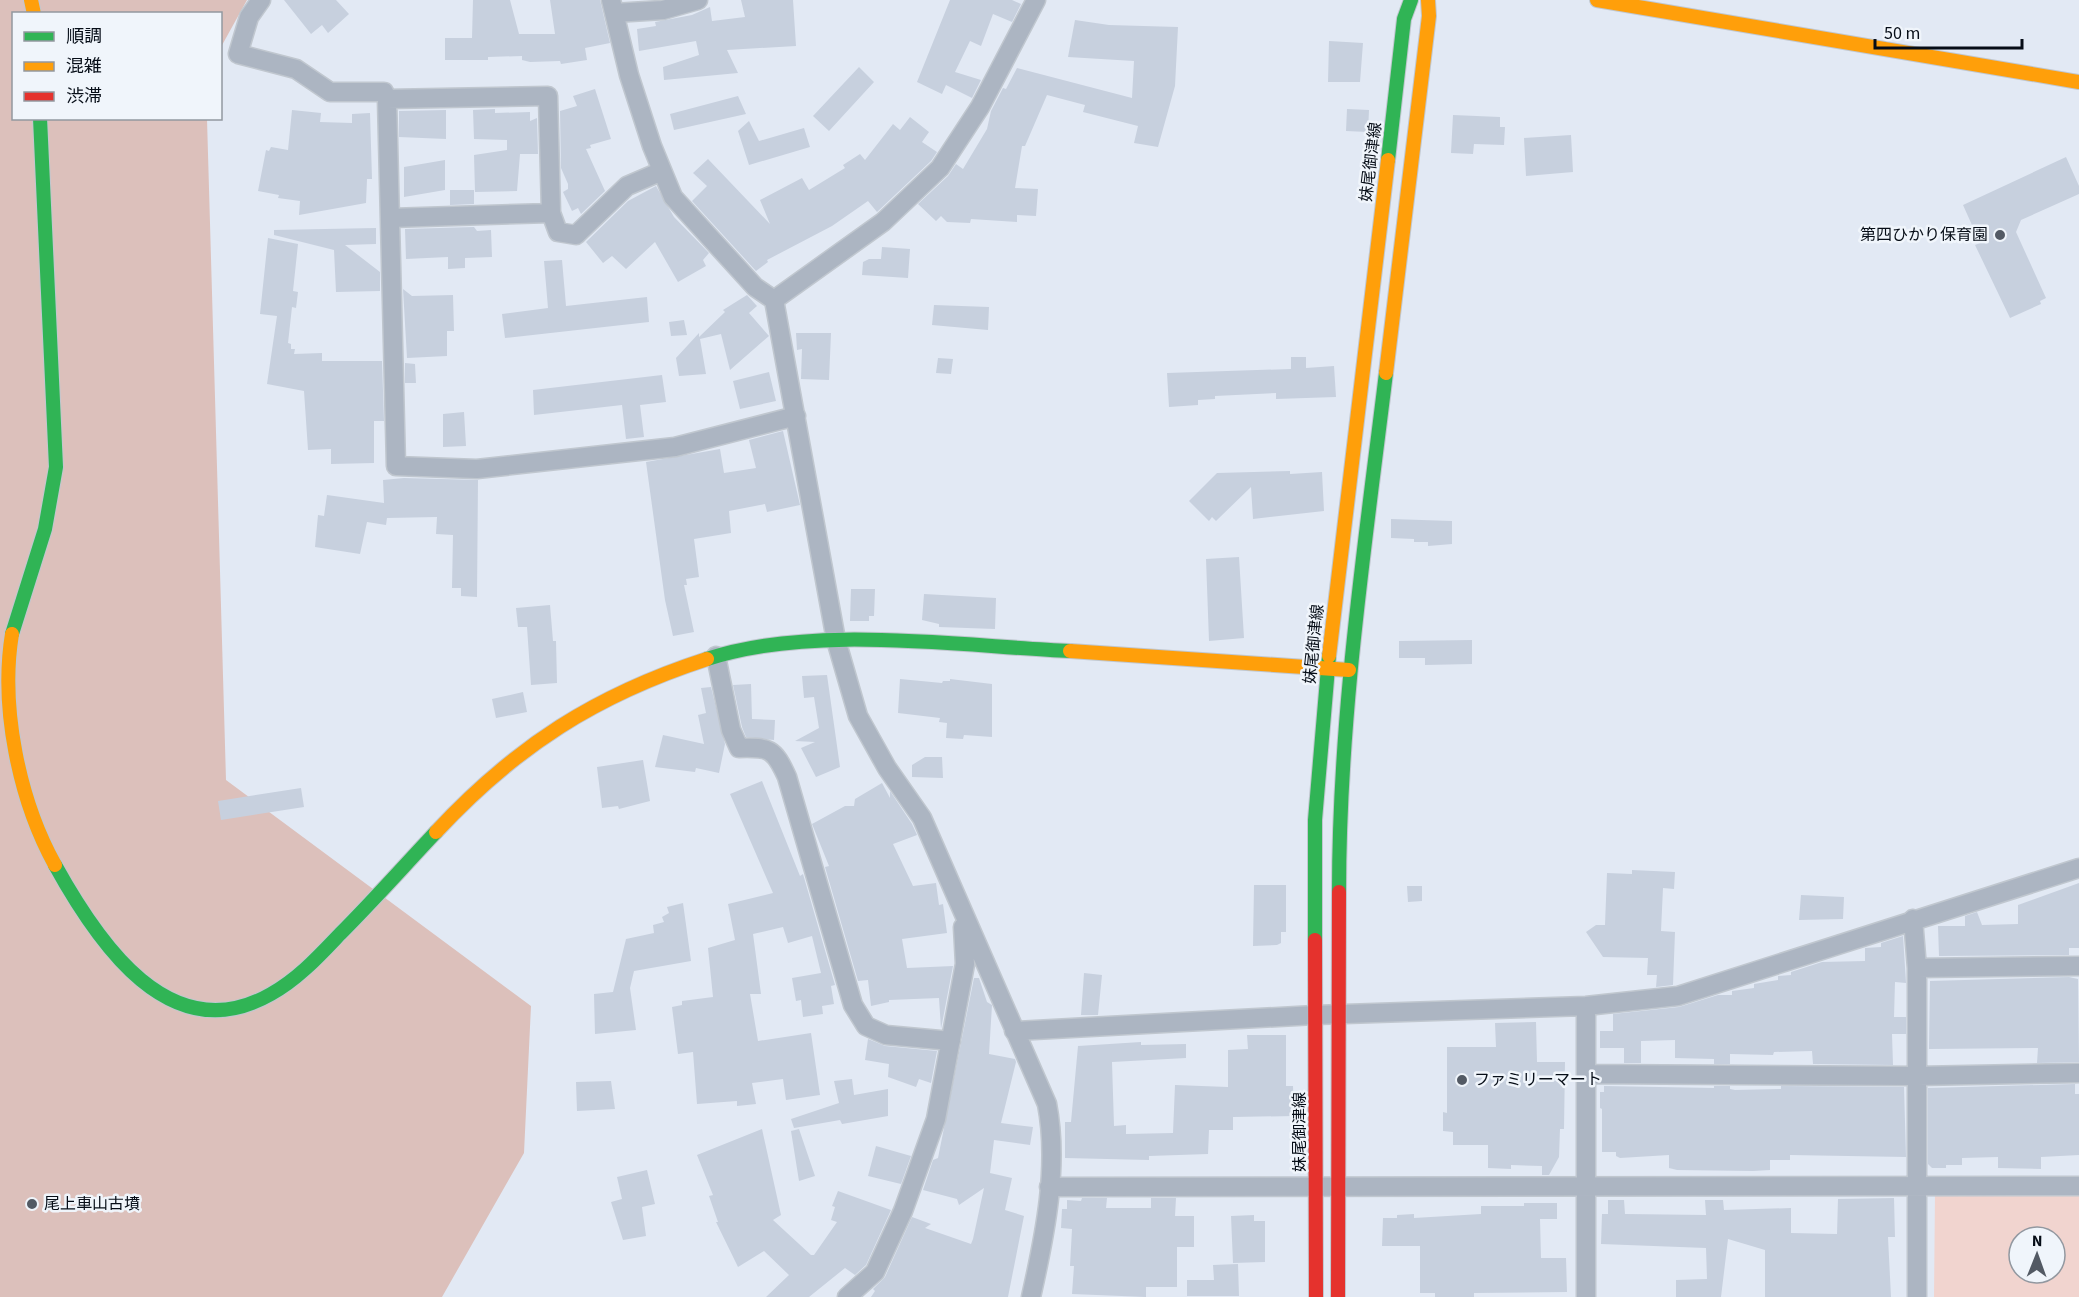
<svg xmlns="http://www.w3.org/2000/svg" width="2079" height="1297" font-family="'Source Sans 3','Noto Sans JP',sans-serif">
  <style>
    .green { fill: #f1d4cf; fill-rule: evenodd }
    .forest { fill: #dcc0bb }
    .building { fill: #c7d0de }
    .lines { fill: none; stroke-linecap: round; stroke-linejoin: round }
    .street-casing { stroke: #c0c7cf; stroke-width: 21 }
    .fast-casing { stroke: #c0c7cf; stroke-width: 16 }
    .slow-casing { stroke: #c0c7cf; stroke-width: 16 }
    .jam-casing { stroke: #c0c7cf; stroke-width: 16 }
    .street { stroke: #acb5c2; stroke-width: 18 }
    .fast { stroke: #30b455; stroke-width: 14 }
    .slow { stroke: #ff9f0a; stroke-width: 14 }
    .jam { stroke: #e5322d; stroke-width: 14 }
    .poi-dot { fill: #535a64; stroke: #f0f5fb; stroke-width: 2 }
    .labels { text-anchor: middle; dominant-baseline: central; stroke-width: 5; stroke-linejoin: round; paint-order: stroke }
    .street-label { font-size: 16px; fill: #060d17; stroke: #f0f5fb }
    .poi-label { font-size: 16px; fill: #060d17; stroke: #f0f5fb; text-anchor: start }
  </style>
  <rect width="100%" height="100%" fill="#e2e9f4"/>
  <path class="green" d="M1935,1194H2079V1297H1934ZM2019,1237H2055V1273H2019Z"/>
  <path class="forest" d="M0,0H247L221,47L220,14H14V118L207,119L226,780L531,1006L524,1153L442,1297H0Z"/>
  <path class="building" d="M284,0H336L349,14L328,33L322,25L311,34Z
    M473,0H510L519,34H555L550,0H600L610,43L585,48L587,60L561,64L560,61L530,62L522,60V56L488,57V60H445V38H472Z
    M741,0H793L796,46L727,50L738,73L664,80L663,67L699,55L696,41L639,51L637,29L656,26L655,22L692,15L710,7L712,21L745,17Z
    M950,0H1012L1021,4L1012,22L993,14L981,46L970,41L955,72L981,80L972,98L946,85L942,94L917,82Z
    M1075,20L1109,25L1178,27L1175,86L1158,147L1134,143L1138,126L1083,112L1085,105L1047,95L1025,146H1022L1015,188L1038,189L1036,216L1017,215V222L971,219L970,223L947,222L941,216L936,221L918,204L948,176L956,164L963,169L987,129L991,111L1003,88L1006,89L1017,68L1132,98L1134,61L1068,57Z
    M1329,41L1363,43L1360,82H1328Z
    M859,67L874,82L829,131L813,116Z
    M595,89L611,139L590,145L591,148L586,149L605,191L581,214L578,208L572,211L563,192L568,189V184L561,168L560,111L577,106L573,96Z
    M738,96L746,114L674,130L670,114Z
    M495,109V113L530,112V121L537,118L538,154H520L517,191L475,192L474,155L507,150V140L474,139L473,110Z
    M1347,109L1369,110L1368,132L1346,131Z
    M292,110L321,113L320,122L352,123V114L370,113L372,179H367L366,203L299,215L300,201L278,198L279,195L258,191L266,150L269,151L271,147L288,150Z
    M446,110V139L399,137V111Z
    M1453,115L1500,117V127H1505L1504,145L1474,144L1473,154L1451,153Z
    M910,117L929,132L922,142L937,152L931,161L877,212L868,201L832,226L767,260L768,262L756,271L692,201L707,186L693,173L708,159L770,224L760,200L802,178L809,190L845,168L843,165L860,154L865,160L893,124L900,130Z
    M749,121L759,141L804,128L810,147L749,165L738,131Z
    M1571,135L1573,172L1526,176L1524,138Z
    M2066,157L2079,186V194L2021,220L2016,232L2046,298L2040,301L2041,304L2010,318L1975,245L1980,243L1963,205Z
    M445,160V190L404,197V167Z
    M656,186L674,217L709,253L703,260L706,266L678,282L655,242L626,269L612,256L603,263L586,242L628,201Z
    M450,190H474V204L450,205Z
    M474,227L477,231L491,230L492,257L465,258V268L448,269V257L406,259L405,229Z
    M376,228V244L345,245L380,272V291L336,292L334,250L274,235V230Z
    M268,238L298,244L293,291L298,292L296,308L292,307L288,343L291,344V349H295L294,354L322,353V361H382L384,421H374V463L331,464V449L308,450L304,391L267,384L277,316L260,314Z
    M882,247L910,249L908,278L862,275L863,262L869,259H881Z
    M562,260L566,306L647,297L649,322L505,338L502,314L548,308L544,261Z
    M403,289L412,296L453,295L454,331H447V356L407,358Z
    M747,295L757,306L749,313L769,336L730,370L721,334L700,339L706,374L679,376L676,358L699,333V337L725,312L723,310Z
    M934,305L989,307L988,330L932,325Z
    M684,320L687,335L671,336L669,322Z
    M796,333H831L829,380L801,379L802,349L797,350Z
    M1291,357H1306V368L1334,366L1336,397L1276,399V393L1215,396V399L1198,400V405L1169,407L1167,373L1291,369Z
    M938,358L953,359L951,374L936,373Z
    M405,363L415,364L416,383H405Z
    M769,372L776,401L740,409L733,381Z
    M662,375L666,402L640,405L644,437L626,439L622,405L534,415L533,390Z
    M464,412L466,446L443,447V414Z
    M783,431L800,505L767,512L765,504L729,511L731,533L694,539L699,577L686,579L687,585H684L694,632L673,636L665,600L646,462L720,449L724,473L756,468L749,440Z
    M1290,471V474L1322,472L1324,511L1253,519L1251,487L1216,521L1212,517L1209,521L1189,501L1217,473Z
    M404,478L478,480L477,597L461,596V588H452L453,535L436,534L437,517L387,518L386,525L367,522L360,554L315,547L318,515L324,516L327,495L384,503L383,480Z
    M1391,519L1452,521V544L1428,546V542H1414V539L1391,538Z
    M1239,557L1244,638L1209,641L1206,559Z
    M851,589H875L874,616H869V621H850Z
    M924,594L996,598L995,629L939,627V624L922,620Z
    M550,605L553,641H556L557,683L531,685L527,627H518L516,608Z
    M1472,640V664L1425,665V658H1399V641Z
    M827,675L840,767L816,777L801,748L815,742L795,741L819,728L814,697L804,698L802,676Z
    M900,679L942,683L943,681H950V679L992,684V737L964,735L963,739L946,738L947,723L939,722L940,718L898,713Z
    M751,684L752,719L775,720L774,740L746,737L742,727L733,685Z
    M711,687L725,744L719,773L696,768L695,772L655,767L663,735L704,744L698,715L706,713L701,688Z
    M523,692L527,712L496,718L492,699Z
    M925,757H942L943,778L912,777V765Z
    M643,760L650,801L619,809L618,806L602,808L597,767Z
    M762,781L800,876L803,874L835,985L831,986L834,1004L822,1006L823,1014L803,1017L801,1000L796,1001L792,978L821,973L812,936L788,943L783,927L753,934L761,994H750L758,1041L811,1033L820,1095L786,1100L783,1079L752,1083L756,1104L737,1106V1101L697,1104L693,1052L678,1054L672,1007L682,1005V1001L713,997L708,948L735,940L728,904L773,893L730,794Z
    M882,783L890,798V791L912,824L917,835L893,844L913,886L936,883L939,905L943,904L947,933L902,939L907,968L953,966L941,1029L939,998L889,1000V1002L871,1006L868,980L858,981L825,867L829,866L812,824L845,806H854L855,799Z
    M301,788L304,807L221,820L218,801Z
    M1632,870L1675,872L1674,889L1663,888L1661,931L1675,932L1673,985L1656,987L1657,975H1647L1648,958L1603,957L1586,932L1596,925H1605L1607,873L1632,874Z
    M2079,883V948H2069V955L1939,956L1938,926H1965V916L1977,912L1982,925L2018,924V905Z
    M1254,885H1286V932H1281V943L1277,945L1253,946Z
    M1407,886H1422V901L1408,902Z
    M1801,895L1844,897L1843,919L1799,920Z
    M683,903L691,961L634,971L630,988L636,1030L595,1034L594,994L613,992L626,939L654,933L653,925L664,922L662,917L669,913L667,907Z
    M1903,936L1906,983L1895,982L1894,1017H1906V1034H1892L1893,1065L1813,1064L1812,1051L1774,1052L1773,1055L1730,1054V1064H1714V1059L1675,1058V1040L1641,1041V1063H1624V1048H1600V1031H1613V1014L1679,1007L1718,995H1732V991L1754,988V984L1778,980V976L1791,975V972L1822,962L1865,961V948L1881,947V943Z
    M1084,973L1102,975L1098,1015H1081Z
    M2069,977L2078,979L2079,1062L2037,1063L2038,1048L1929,1049L1930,981Z
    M974,978H979L987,1002L992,1005L989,1054L1015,1059L1016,1062L1001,1123L1033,1127L1030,1145L994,1140L990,1173L1012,1178L1005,1210L1024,1216L1008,1297H871L875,1291L873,1289L885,1277L912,1217L931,1224L925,1228L971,1244L973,1239L984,1188L959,1205L957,1199L923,1190L933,1160L938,1158Z
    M1536,1022L1537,1062H1565L1564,1129H1560L1559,1157L1549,1175H1542V1166L1511,1165V1169L1488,1168V1145H1453V1132L1443,1131V1112L1447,1113V1047H1496L1495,1023Z
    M1247,1035H1286V1086H1293L1294,1116L1233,1117V1130H1209L1208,1154L1149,1156V1160L1065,1158V1122H1071L1078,1046L1141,1042V1045L1186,1044V1058L1112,1062L1114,1126L1126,1125V1134L1173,1133L1175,1085L1228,1087V1050L1248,1049Z
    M868,1039L885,1046L937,1051L931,1083L919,1079L916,1087L888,1077L889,1064L865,1060Z
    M852,1079L854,1095L888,1089V1116L842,1124L840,1120L794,1128L791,1119L839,1103L834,1081Z
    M611,1081L615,1109L577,1111L576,1082Z
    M2075,1084V1094H2079V1155L2041,1157V1169L1998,1168V1157L1962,1158V1165H1946V1168H1932L1928,1164V1088Z
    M1604,1086L1714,1088V1086H1730V1089L1735,1090L1781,1089V1086L1904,1087L1906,1157L1790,1155V1160H1770V1170L1753,1171L1677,1170L1669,1168V1155L1620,1158L1616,1156V1152H1602V1109L1600,1108V1092H1604Z
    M762,1129L781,1215L773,1220L811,1255H814L837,1222L831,1220L835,1207L832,1206L838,1191L891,1210L866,1265L855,1275L845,1268L809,1297H766L789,1275L764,1251L738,1267L716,1222H718L709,1196L713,1195L697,1155Z
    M799,1129L815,1176L799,1181L791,1131Z
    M876,1146L911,1156L901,1184L868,1176Z
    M647,1170L655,1204L642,1207L646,1236L623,1240L611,1202L622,1199L617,1177Z
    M1082,1198H1107L1106,1208H1151V1198H1176L1175,1216H1194V1247H1177V1287H1146V1297L1072,1294L1074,1266H1070L1072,1229L1061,1228L1062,1209H1067V1200L1081,1201Z
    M1894,1198L1895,1237H1888L1891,1297H1765V1250L1728,1239L1721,1297H1676V1280L1707,1279L1706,1248L1601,1244L1602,1214H1608V1200H1624L1625,1214L1706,1215L1705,1200H1723L1724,1210L1791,1208V1233L1837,1234L1838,1199Z
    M1524,1203H1557V1219H1540L1541,1258H1566L1567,1292L1474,1293V1297H1435V1293H1420V1246H1382L1383,1218H1397V1215L1414,1214V1218L1481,1214V1206H1524Z
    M1254,1215V1221H1265V1262L1233,1263L1231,1216Z
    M1238,1264L1239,1296H1187V1280H1214L1213,1265Z"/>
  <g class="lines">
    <g class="street-casing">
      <path id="street" d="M261,0L249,17L238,54L296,69L330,92H384L387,99
        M611,0L629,75L652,146L673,197L755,287L774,300L836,640L858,716L887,768L922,818L1047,1104C1059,1166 1045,1235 1031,1297
        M614,13L663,10L698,0
        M551,213L548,96L387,99L396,466L477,469L675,447L796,416
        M390,218L551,213L558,232L576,235L627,186L662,171
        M774,300L883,222L940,168L980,107L1036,0
        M716,656L731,730L739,748C769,747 774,748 787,777L853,1005L866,1026L886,1035L951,1041
        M1913,919L1917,968V1297
        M1917,968L2079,966
        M1586,1006V1297
        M1014,1031L1315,1015L1586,1006L1678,996L2079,868
        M1586,1074L1917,1076L2079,1073
        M1049,1187L2079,1186
        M847,1297L875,1272L903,1211L936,1119L965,964L963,927"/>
    </g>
    <g class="fast-casing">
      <path id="fast" d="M1388,160L1404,19L1411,0
        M12,634L45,529L56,467L40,118
        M707,659C813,624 958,646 1070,651
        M55,865C97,941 170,1052 271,994C298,979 319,956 340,934C373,901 404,866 436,832
        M1339,892C1339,717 1365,545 1386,373
        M1315,940V820L1329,656"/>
    </g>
    <g class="slow-casing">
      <path id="slow" d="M31,0L34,14
        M1597,0L2079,82
        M1386,373L1429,16L1428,0
        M12,634C0,707 19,800 55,865
        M1070,651L1349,670
        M1329,656L1388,160
        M436,832C516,746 596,695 707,659"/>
    </g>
    <g class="jam-casing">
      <path id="jam" d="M1315,940L1316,1297
        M1338,1297L1339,892"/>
    </g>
    <use href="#street" class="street"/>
    <use href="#fast" class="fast"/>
    <use href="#slow" class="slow"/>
    <use href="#jam" class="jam"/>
  </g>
  <g class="poi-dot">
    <circle cx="2000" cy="235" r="6"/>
    <circle cx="1462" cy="1080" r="6"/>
    <circle cx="32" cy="1204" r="6"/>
  </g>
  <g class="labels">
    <g class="street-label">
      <text transform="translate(1371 162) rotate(-83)">妹尾御津線</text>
      <text transform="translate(1314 644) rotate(-84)">妹尾御津線</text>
      <text transform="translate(1300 1132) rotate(-90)">妹尾御津線</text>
    </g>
    <g class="poi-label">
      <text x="1988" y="235" text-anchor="end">第四ひかり保育園</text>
      <text x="1474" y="1080">ファミリーマート</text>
      <text x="44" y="1204">尾上車山古墳</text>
    </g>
  </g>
  <rect x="12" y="12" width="210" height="108" fill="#f0f5fb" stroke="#9298a0" stroke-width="1.5"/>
  <rect x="24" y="32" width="30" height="9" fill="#30b455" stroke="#9298a0" stroke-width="1.5"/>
  <text x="66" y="42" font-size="18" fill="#060d17">順調</text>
  <rect x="24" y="62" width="30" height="9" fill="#ff9f0a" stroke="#9298a0" stroke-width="1.5"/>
  <text x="66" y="72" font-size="18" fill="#060d17">混雑</text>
  <rect x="24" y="92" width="30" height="9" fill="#e5322d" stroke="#9298a0" stroke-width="1.5"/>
  <text x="66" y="102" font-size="18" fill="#060d17">渋滞</text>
  <g transform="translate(2037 1255) rotate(1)"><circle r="28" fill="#f0f5fb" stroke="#9298a0" stroke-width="1.5"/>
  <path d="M0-4.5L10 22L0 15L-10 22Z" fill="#535a64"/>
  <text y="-9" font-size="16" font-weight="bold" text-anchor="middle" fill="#060d17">N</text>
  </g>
  <path d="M1875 39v9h147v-9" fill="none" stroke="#060d17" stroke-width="3"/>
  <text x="1884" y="39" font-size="18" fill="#060d17" stroke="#f0f5fb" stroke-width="4.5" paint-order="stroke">50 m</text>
</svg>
